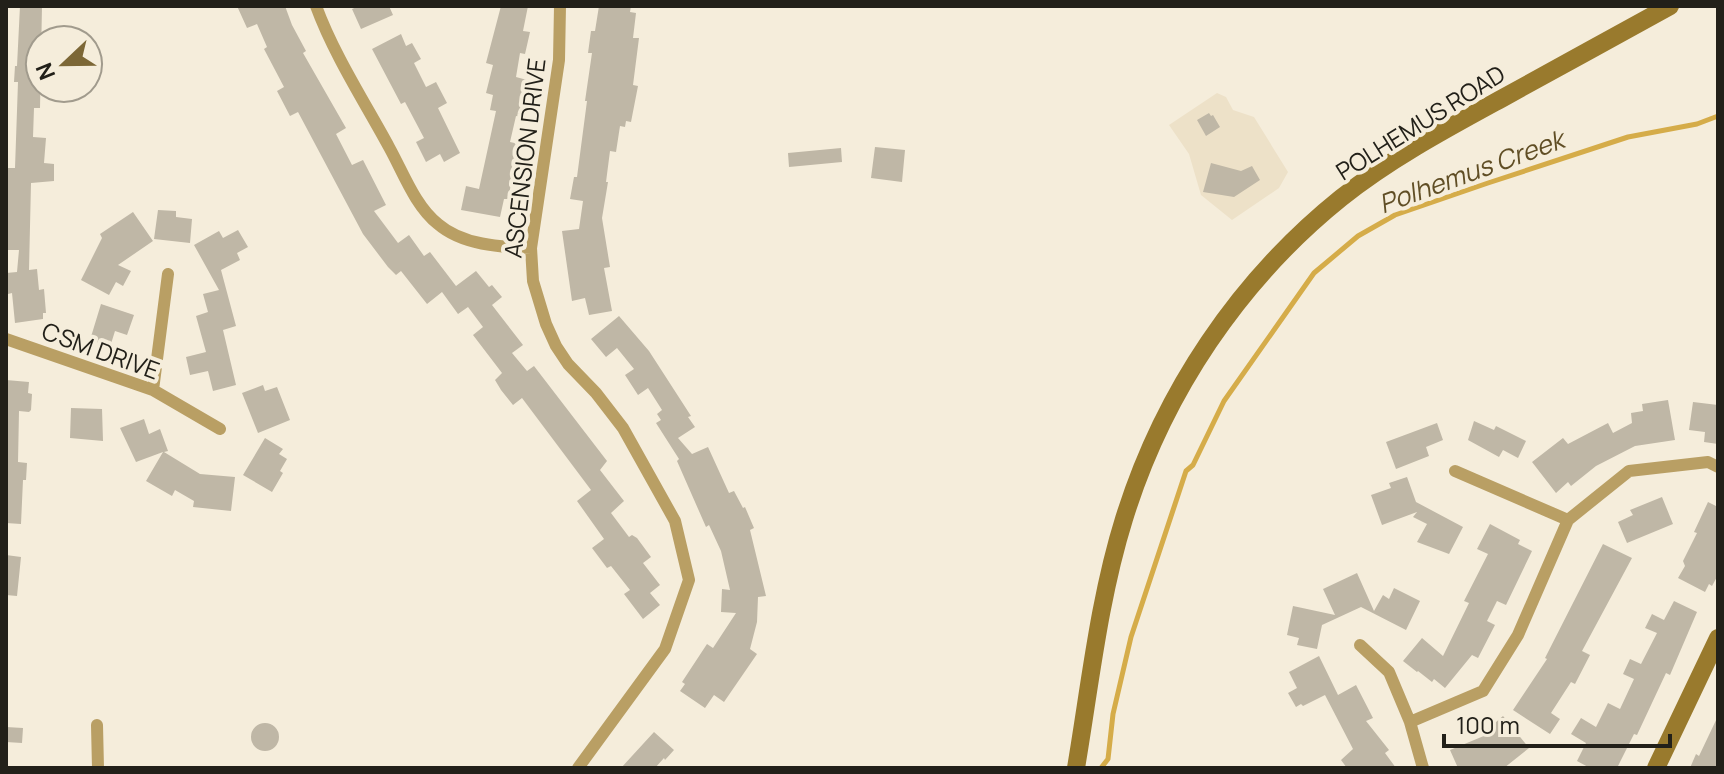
<svg xmlns="http://www.w3.org/2000/svg" width="1724" height="774" font-family="Manrope,sans-serif">
  <style>
    .built { fill: #ede1c8 }
    .lines { fill: none; stroke-linecap: round; stroke-linejoin: round }
    .stream { stroke: #d5ac49; stroke-width: 5 }
    .building { fill: #bfb7a6 }
    .street { stroke: #b99f64; stroke-width: 12 }
    .secondary { stroke: #997a2d; stroke-width: 18 }
    .labels { text-anchor: middle; dominant-baseline: central; stroke-width: 8; stroke-linejoin: round; paint-order: stroke }
    .street-label { font-size: 24px; fill: #222019; stroke: #f5eddb }
    .water-label { font-size: 26px; font-style: italic; fill: #604e25; stroke: #f5eddb }
  </style>
  <rect width="100%" height="100%" fill="#f5eddb"/>
  <path class="built" d="M1217,93L1226,97L1233,110L1254,117L1288,172L1279,188L1232,220L1201,195L1189,154L1169,125Z"/>
  <g class="lines">
    <path class="stream" d="M1101,768L1108,759L1113,714L1131,637L1186,471L1193,465L1224,401L1314,273L1358,236L1395,215L1488,183L1628,137L1697,124L1718,116"/>
  </g>
  <path class="building" d="M20,6H42L40,108H34L33,137L46,138L44,163L54,164V181L31,183L29,270L37,269L39,290L44,289L46,313H43V319L15,323L12,293L8,294L6,273L17,272L19,250H6V227L8,168H15L18,82H14L15,66H17Z
    M237,6H285L292,25L306,51L303,53L346,128L336,134L352,165L363,160L386,205L374,211L398,243L409,235L424,256L430,252L456,286L476,271L489,287L492,285L502,297L492,305L523,345L512,353L527,371L534,366L607,461L600,470L624,501L611,513L629,537L632,535L637,538L651,557L643,563L660,585L650,593L660,605L643,619L624,594L630,590L611,566L607,568L592,548L604,539L577,501L591,490L522,398L513,405L501,390L495,380L502,373L473,335L483,327L468,307L458,314L442,292L427,304L401,271L396,275L388,267L363,234L298,112L290,116L277,91L284,87L264,49L267,47L257,24L247,28Z
    M359,6H389L393,15L361,29L352,9Z
    M501,6H528L523,31L530,32L525,54L520,53L516,77L527,80L523,97L526,98L522,117L516,116L510,142L519,144L508,199H504L500,217L461,210L466,186L479,189L496,111L490,110L493,95L486,93L493,65L486,63Z
    M599,6H631L630,12L636,13L633,38H639L633,85L638,86L631,122L626,121L625,127L620,126L616,152L610,151L606,182H608L602,218L610,267L604,268L612,311L589,315L585,298L572,301L562,231L579,229L583,201L570,199L574,177H577L587,101H585L592,53H588L591,31H595Z
    M401,34L406,46L412,43L421,59L414,63L426,87L436,82L447,103L438,108L460,153L444,162L440,154L426,162L416,142L424,138L405,102L401,104L372,49Z
    M1209,113L1211,116L1213,115L1220,127L1206,136L1197,120Z
    M875,147L905,150L902,182L871,178Z
    M841,148L842,162L789,167L788,153Z
    M1211,163L1241,171L1252,166L1260,180L1234,197L1203,192Z
    M158,210L176,211V217L192,219L190,243L154,239Z
    M133,212L153,241L118,265L131,271L123,286L116,282L109,295L81,280L102,238L100,234Z
    M238,230L248,247L237,253L240,260L221,270L236,326L223,330L236,385L213,391L208,371L190,375L186,357L206,352L196,316L208,312L203,294L219,290L194,245L219,231L223,238Z
    M101,304L134,315L127,335L115,331L110,347L90,340Z
    M619,316L649,351L691,416L688,417L695,427L678,438L692,454L708,447L729,493L734,491L743,508L745,507L754,528L750,530L766,596L758,597L757,622L750,649L757,654L724,702L714,695L705,708L680,691L685,684L682,682L707,644L713,648L736,613L721,612L722,589L730,590L721,551L709,525L706,527L677,461L679,459L656,423L661,420L657,414L662,410L648,388L638,395L625,375L634,369L617,348L606,357L591,339Z
    M6,380L29,382L28,393L32,394L31,410L29,412L19,411L18,462L27,463L26,480H23L21,524L6,523Z
    M263,385L265,391L277,387L290,420L258,433L242,393Z
    M1668,400L1675,440L1635,446L1596,466L1571,486L1568,482L1556,493L1532,462L1563,438L1568,444L1608,423L1613,433L1632,423L1631,413L1643,411L1642,404Z
    M1693,402L1718,405V444L1704,442L1705,432L1689,430Z
    M71,408L102,409L103,441L70,438Z
    M144,419L149,434L160,429L168,451L164,452L200,474L235,477L231,511L193,507L194,501L175,490L172,496L146,481L163,452L136,462L120,428Z
    M1474,421L1494,430L1496,426L1526,441L1518,458L1503,450L1499,457L1468,440Z
    M1437,423L1443,440L1426,447L1429,456L1396,469L1386,442Z
    M265,438L283,449L279,454L287,459L280,471L283,473L272,492L243,475Z
    M1407,477L1416,502L1463,527L1449,554L1417,542L1427,524L1413,517L1417,512L1382,525L1371,495L1391,488L1389,483Z
    M1662,497L1673,524L1627,543L1618,522L1633,515L1630,510Z
    M1708,502L1718,507V575L1712,586L1709,584L1705,592L1678,578L1685,566L1683,561L1697,533L1694,532Z
    M1490,524L1520,540L1518,544L1532,551L1506,605L1497,601L1487,621L1495,625L1478,658L1472,655L1445,688L1434,679L1432,682L1418,671L1417,672L1403,661L1422,638L1443,656L1469,603L1464,601L1488,554L1477,549Z
    M1603,544L1632,558L1582,651L1590,655L1575,684L1571,682L1551,713L1560,719L1550,734L1513,710L1547,659L1545,658Z
    M6,555L21,557L17,596L6,595Z
    M1357,573L1374,611L1383,595L1389,599L1394,588L1420,601L1406,630L1361,607L1322,625L1317,649L1297,645L1299,638L1287,635L1293,606L1335,615L1323,589Z
    M1674,601L1697,612L1670,675L1666,673L1637,735L1634,734L1617,768H1590L1577,761L1586,743L1571,734L1581,718L1596,727L1608,703L1620,709L1634,679L1623,674L1630,659L1641,664L1657,633L1645,628L1652,614L1664,620Z
    M1319,656L1338,695L1356,685L1373,718L1366,721L1389,750L1385,753L1396,768H1347L1341,760L1353,749L1325,695L1303,706L1301,704L1296,707L1288,693L1297,688L1289,672Z
    M1503,716L1529,748L1504,768H1458L1450,750L1491,733L1488,729Z
    M1718,716V768H1690L1696,754L1699,756Z
    M251 737a14 14 0 1 1 28 0a14 14 0 1 1-28 0Z
    M6,727L23,728L22,743L6,742Z
    M654,732L674,750L665,760L664,758L655,768H621Z"/>
  <g class="lines">
    <path class="street" d="M316,6C334,55 364,101 389,147C403,172 415,206 438,224C462,245 500,247 531,248
      M560,6L559,60L531,248L533,281L546,324L556,346L568,364L596,393L623,428L675,521L689,580L665,649L578,768
      M6,339L153,390L220,429
      M153,390L168,274
      M1455,471L1568,520
      M1360,645L1389,672L1410,722L1423,768
      M1410,722L1483,691L1518,635L1568,520L1629,471L1708,462L1718,467
      M97,725L98,768"/>
    <path class="secondary" d="M1076,768C1090,685 1099,599 1124,519C1163,393 1239,280 1341,198C1390,159 1446,129 1501,99C1557,68 1614,37 1670,6
      M1656,768L1718,638"/>
  </g>
  <g class="labels">
    <g class="street-label">
      <text transform="translate(1420 122) rotate(-32)">POLHEMUS ROAD</text>
      <text transform="translate(524 158) rotate(-83)">ASCENSION DRIVE</text>
      <text transform="translate(101 350) rotate(20)">CSM DRIVE</text>
    </g>
    <g class="water-label">
      <text transform="translate(1471 171) rotate(-20)">Polhemus Creek</text>
    </g>
  </g>
  <rect width="1724" height="774" fill="none" stroke="#222019" stroke-width="16"/>
  <g transform="translate(64 64) rotate(248)"><circle r="38" fill="#f5eddb" stroke="#a19b8d" stroke-width="2"/>
  <path d="M0-6L14 30L0 20L-14 30Z" fill="#7c6736"/>
  <text y="-12" font-size="22" font-weight="bold" text-anchor="middle" fill="#222019">N</text>
  </g>
  <path d="M1444 734v12h226v-12" fill="none" stroke="#222019" stroke-width="4"/>
  <text x="1456" y="734" font-size="24" fill="#222019" stroke="#f5eddb" stroke-width="6" paint-order="stroke">100 m</text>
</svg>
